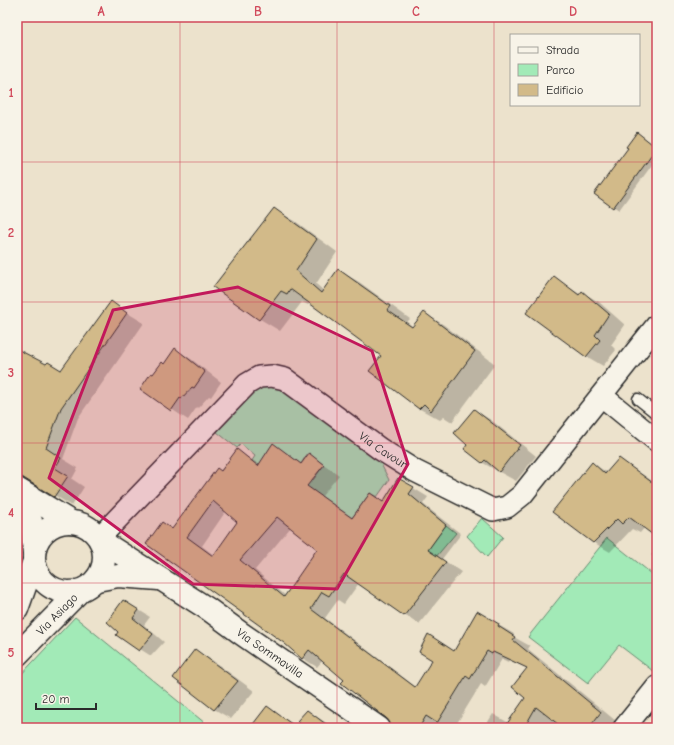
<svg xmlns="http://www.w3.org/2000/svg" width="674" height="745" font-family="'Comic Neue',sans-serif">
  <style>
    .green { fill: #a2eab7; stroke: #668a71; fill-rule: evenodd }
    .shadow { fill: #0003; fill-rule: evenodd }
    .building { fill: #d2ba89; stroke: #2b2b2b; fill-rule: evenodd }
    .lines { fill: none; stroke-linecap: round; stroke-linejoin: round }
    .lane-casing { stroke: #2b2b2b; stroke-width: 13 }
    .street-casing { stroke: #2b2b2b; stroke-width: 24 }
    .secondary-casing { stroke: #2b2b2b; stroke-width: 25 }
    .lane { stroke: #f7f3e8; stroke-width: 10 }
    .street { stroke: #f7f3e8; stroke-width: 21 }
    .secondary { stroke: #f7f3e8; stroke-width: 22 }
    .marked { fill: #c2185b; fill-opacity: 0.2; stroke: #c2185b; stroke-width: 3; stroke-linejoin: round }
    .grid { fill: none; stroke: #d1495b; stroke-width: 1; stroke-opacity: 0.55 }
    .labels { text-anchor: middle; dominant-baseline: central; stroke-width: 3; stroke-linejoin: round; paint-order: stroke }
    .street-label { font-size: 12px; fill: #2b2b2b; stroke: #f7f3e8 }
    .neatline { fill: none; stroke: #d1495b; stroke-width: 1.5 }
    .grid-label { font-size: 13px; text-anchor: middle; font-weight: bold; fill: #d1495b }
  </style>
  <rect width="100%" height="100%" fill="#ece2cc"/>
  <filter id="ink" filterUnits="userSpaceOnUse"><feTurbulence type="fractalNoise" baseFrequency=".025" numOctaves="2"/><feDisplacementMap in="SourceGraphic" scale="8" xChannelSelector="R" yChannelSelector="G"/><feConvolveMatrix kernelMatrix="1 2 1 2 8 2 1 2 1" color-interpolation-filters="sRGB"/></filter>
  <g filter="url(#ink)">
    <path class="green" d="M271,384L298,399L385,463L382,466L389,480L377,497L370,493L352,518L243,475L255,456L241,444L237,448L217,432L257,390L264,385ZM308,453L324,465L313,480L298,468Z
      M482,518L503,537L487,557L467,536Z
      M446,525L456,533L435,558L426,552Z
      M607,538L657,578V666L653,671L619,645L588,683L528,637Z
      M75,617L211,728H17V679Z"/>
    <path class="shadow" d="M642,136L657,147V158L619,210L595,194Z
      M274,209L295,221L337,252L316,284L324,291L338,270L359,282L410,319L407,322L413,327L424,313L444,325L495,364L452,422L444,417L440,420L420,409L371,370L383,356L310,303L308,305L302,302L280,331L260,319L215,287Z
      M554,278L581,295L582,292L599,302L625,325L611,345L616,350L603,366L586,356Z
      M111,303L144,323L78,418L63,459L78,468L72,479L84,487L72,506L17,472V350L46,366L62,371Z
      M175,349L191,359L221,382L211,397L209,396L198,408L197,407L188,420L141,389L164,365Z
      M474,410L491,420L536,456L516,481L483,463L465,448L468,444Z
      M273,444L302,464L309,454L339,475L322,496L353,518L371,494L384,502L398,479L428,497L423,504L461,534L442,559L461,572L419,624L359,583L344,604L338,600L325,618L416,687L454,652L477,613L514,634L512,636L530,646L528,649L616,721L611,728H484L493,714L509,723L527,698L528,669L509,660L508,662L502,659L485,687L481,684L454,728H447L441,724L439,728H392L391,722L323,660L317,667L302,658L162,523L173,529L237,450L260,465ZM226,511L238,522L215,556L202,546ZM291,527L319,549L286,596L255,570Z
      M619,459L657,484V537L645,527L640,533L632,529L610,552L593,542L592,463L608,473Z
      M657,549V560L651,555Z
      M134,607L150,617L144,625L164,642L151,656L118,635Z
      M195,651L212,660L254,691L231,719L214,709Z
      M267,708L295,725L308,711L334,728H251Z"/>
    <path class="building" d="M637,132L657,148L613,208L594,194L628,148L626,147Z
      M274,208L317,239L296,271L321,293L338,269L390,306L387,310L412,327L424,312L475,351L431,411L424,404L419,409L369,371L381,356L290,289L287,294L281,291L259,320L213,287Z
      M554,276L579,295L582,291L609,314L595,335L600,340L586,357L526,313Z
      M111,301L127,313L61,408L46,448L61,458L55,468L68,476L54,497L17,474V349L46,364L48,362L61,370Z
      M175,348L205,372L194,388L192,387L181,399L180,398L171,411L140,389L151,373L153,374L162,362L164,364Z
      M474,409L520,445L499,472L485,460L482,463L464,449L467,445L454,433Z
      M273,443L301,464L309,453L324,465L307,486L352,518L370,493L383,502L398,478L414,487L409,494L446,525L428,550L446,562L404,616L344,574L329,596L322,592L311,609L415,687L432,660L419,652L428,634L454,651L477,611L499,624L498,626L515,637L513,640L601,712L589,728H563L536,707L524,728H504L525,698L512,687L527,668L493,652L492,654L487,651L470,679L466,676L437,723L426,716L419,728H391L386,718L341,683L344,680L309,650L302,659L284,643L146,544L162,522L172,529L217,468L221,471L237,449L258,466ZM213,501L237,522L213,556L187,537ZM277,517L317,549L284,597L240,560Z
      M619,458L657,486V538L629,517L622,524L617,519L593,543L552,512L592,462L605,474Z
      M123,600L139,610L133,618L153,634L139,651L116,635L118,632L107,622Z
      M195,649L238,681L214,710L173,678Z
      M267,706L297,728H250Z
      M307,710L331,728H305L297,721Z"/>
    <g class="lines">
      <g class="lane-casing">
        <path id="lane" d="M638,399L657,414"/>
      </g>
      <g class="street-casing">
        <g id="street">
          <path d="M602,396L657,441"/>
          <path id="s1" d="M99,538L247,384L259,377L272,376L285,379L380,449L415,471L493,510L507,507L522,495L657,325"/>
          <path d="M624,728L657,687"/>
        </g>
      </g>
      <g class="secondary-casing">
        <g id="secondary">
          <path d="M17,489L71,522"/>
          <path d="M17,496L31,521L34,553"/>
          <circle cx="69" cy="557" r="35"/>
          <path id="s2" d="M101,541L208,609L242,634L379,728"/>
          <path d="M97,580L118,576L159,579"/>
          <path d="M17,609L34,561"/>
          <path id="s3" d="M17,655L80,591"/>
        </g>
      </g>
      <use href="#lane" class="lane"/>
      <use href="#street" class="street"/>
      <use href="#secondary" class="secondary"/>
    </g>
  </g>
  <path class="marked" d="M238,287L372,351L408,464L337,589L193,584L49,478L113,310Z"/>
  <path class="grid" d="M180,17V728M337,17V728M494,17V728M17,162H657M17,302H657M17,443H657M17,583H657"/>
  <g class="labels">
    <g class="street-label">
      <text stroke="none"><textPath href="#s1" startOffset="375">Via Cavour</textPath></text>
      <text stroke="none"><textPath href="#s3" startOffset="57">Via Asiago</textPath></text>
      <text stroke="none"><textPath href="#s2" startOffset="203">Via Sommavilla</textPath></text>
    </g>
  </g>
  <rect width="674" height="745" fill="none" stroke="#f7f3e8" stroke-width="44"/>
  <rect x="510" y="34" width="130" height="72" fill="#f7f3e8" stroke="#a5a39c"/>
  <rect x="518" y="47" width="20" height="6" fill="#f7f3e8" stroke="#a5a39c"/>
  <text x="546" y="54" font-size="12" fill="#2b2b2b">Strada</text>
  <rect x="518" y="64" width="20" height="12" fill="#a2eab7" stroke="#a5a39c"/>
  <text x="546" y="74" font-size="12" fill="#2b2b2b">Parco</text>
  <rect x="518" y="84" width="20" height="12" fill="#d2ba89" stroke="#a5a39c"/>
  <text x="546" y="94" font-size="12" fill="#2b2b2b">Edificio</text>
  <path d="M36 703v6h60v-6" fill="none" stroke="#2b2b2b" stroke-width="2"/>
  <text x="42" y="703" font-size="12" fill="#2b2b2b" stroke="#f7f3e8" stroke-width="3" paint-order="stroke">20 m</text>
  <rect x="22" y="22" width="630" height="701" class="neatline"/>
  <g class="grid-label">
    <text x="101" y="16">A</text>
    <text x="258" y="16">B</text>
    <text x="416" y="16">C</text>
    <text x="573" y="16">D</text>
    <text x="11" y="97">1</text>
    <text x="11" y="237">2</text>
    <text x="11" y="377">3</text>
    <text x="11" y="517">4</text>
    <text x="11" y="657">5</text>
  </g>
</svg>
